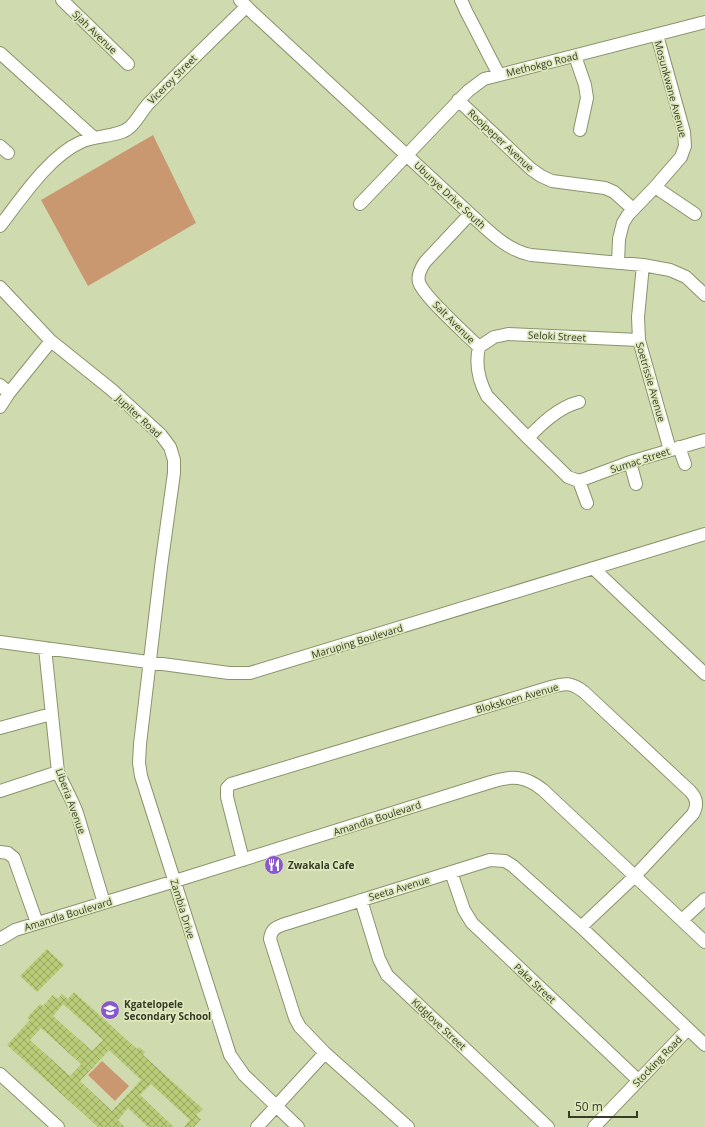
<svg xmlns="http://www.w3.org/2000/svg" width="705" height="1127" font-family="'Open Sans',sans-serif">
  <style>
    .pitch { fill: #ca9870 }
    .building { fill: url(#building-cross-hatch); fill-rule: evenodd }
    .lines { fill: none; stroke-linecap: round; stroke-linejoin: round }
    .minor-casing { stroke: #8a946b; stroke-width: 14 }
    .minor { stroke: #fff; stroke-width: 12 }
    .labels { text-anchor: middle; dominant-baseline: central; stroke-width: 3.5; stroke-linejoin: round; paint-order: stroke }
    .street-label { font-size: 10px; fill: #373b29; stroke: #dde8bc }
    .poi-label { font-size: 10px; font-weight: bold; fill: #373b29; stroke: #dde8bc; text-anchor: start }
  </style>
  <defs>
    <pattern id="building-cross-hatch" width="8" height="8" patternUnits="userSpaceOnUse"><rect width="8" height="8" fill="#b8cb77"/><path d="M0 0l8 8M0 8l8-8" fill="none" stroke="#96a662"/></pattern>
  </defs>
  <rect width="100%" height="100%" fill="#d0daaf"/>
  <path class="pitch" d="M153,135L196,223L88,286L41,200Z
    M102,1061L129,1086L115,1101L88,1075Z"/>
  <path class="building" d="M47,949L64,965L37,992L20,976Z
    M74,992L137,1049L139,1047L145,1052L143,1055L203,1109L196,1115L201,1119L194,1127H184L190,1120L151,1084L140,1095L174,1127H148L128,1108L118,1120L125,1127H98L7,1045L30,1020L27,1018L40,1004L43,1006L53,995L58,999L62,994L68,999ZM63,1004L103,1040L92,1051L53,1016ZM41,1028L81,1064L70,1076L30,1040ZM109,1050L141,1080L112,1111L80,1081Z"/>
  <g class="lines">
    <g class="minor-casing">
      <path id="minor" d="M62,0L128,64
        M240,0L253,13L470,214C489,231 506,250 531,255L643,265L670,270L686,277L705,295
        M461,0L466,11L499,75
        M0,53L93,137
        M575,56L585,85L587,98L580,130
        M458,100L531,169L541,176L552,181L605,188L614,192L633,209
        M0,146L8,153
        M655,187L695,214
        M360,204L468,91L484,79L705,22
        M470,214L425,262C421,268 417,275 419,282C422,295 467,335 479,347
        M0,226C21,199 49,156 81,142C95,135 120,137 130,127C138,120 143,108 151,101C182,69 214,38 246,7
        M618,263L619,239L623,223L628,215L655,187L681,157L685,146L684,132L657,35
        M643,265L638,317L639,340L670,450
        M0,287L51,341L112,390L161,435L170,447L174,460V473L161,567L140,744L139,763L141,776L230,1055L244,1075L298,1127
        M479,347C475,364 479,381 487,396L528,438L568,477L579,481
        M479,347L494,337L508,334L639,340
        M0,385L9,393
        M0,407L9,393L51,341
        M528,438C542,423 559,407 579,402
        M679,447L685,464
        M630,462L636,484
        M579,481L630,462L705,440
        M579,481L587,503
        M593,568L705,674
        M0,642L229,673H250L705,534
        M45,648L58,772C64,786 72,799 77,813L104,903
        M0,728L51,714
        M0,791L58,772
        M0,852L8,853L14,858L37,923
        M243,860L227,797V788L231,784L551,687C565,683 571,682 584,692L690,791C697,798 698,805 693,814L635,876L581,927
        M451,872L464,910L472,923L638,1080
        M361,900L379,959L387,975L548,1127
        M682,920L705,899
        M0,939L15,930L175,881L491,782C512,775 526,776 543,790L705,942
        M0,1074L58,1127
        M257,1127L325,1053
        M408,1127L325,1053L300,1027L295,1018L270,939C271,931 274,928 282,925L490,860L505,861L513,866L581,927L705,1045
        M594,1127L688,1029"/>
    </g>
    <use href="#minor" class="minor"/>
  </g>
  <defs>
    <g id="restaurant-disc" transform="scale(1)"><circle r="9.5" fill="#8958d1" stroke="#dde8bc"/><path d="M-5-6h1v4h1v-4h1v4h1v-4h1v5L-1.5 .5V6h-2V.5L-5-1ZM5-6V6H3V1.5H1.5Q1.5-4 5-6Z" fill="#fff"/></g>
    <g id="school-disc" transform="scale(1)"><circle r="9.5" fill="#8958d1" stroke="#dde8bc"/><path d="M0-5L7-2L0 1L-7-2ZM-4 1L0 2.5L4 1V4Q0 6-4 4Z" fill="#fff"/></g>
  </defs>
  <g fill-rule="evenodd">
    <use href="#restaurant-disc" x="274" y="865"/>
    <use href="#school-disc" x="110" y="1010"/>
  </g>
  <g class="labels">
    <g class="street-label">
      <text transform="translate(95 32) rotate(44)">Sjah Avenue</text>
      <text transform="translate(542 64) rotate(-14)">Methokgo Road</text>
      <text transform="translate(172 79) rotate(-45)">Viceroy Street</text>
      <text transform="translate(671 89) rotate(75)">Mosunkwane Avenue</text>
      <text transform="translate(501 140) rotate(43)">Rooipeper Avenue</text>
      <text transform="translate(450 195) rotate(43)">Ubunye Drive South</text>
      <text transform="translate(454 322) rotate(45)">Salt Avenue</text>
      <text transform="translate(557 336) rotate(3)">Seloki Street</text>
      <text transform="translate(651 382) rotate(74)">Soetrissie Avenue</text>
      <text transform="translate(139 416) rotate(43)">Jupiter Road</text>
      <text transform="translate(640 460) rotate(-18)">Sumac Street</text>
      <text transform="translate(357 641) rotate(-17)">Maruping Boulevard</text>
      <text transform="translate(517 698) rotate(-16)">Blokskoen Avenue</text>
      <text transform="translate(71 801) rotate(70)">Liberia Avenue</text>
      <text transform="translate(377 818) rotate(-18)">Amandla Boulevard</text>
      <text transform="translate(399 888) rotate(-17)">Seeta Avenue</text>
      <text transform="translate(183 909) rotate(73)">Zambia Drive</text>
      <text transform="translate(68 914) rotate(-17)">Amandla Boulevard</text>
      <text transform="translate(535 983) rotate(43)">Paka Street</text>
      <text transform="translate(439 1024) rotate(43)">Kidglove Street</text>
      <text transform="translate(657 1061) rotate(-46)">Stocking Road</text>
    </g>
    <g class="poi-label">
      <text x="288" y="865">Zwakala Cafe</text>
      <text x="124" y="1004">Kgatelopele<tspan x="124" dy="12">Secondary School</tspan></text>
    </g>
  </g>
  <path d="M569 1111v6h68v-6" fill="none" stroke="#373b29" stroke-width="2"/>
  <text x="575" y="1111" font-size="12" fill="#373b29" stroke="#dde8bc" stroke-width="3" paint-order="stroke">50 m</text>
</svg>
